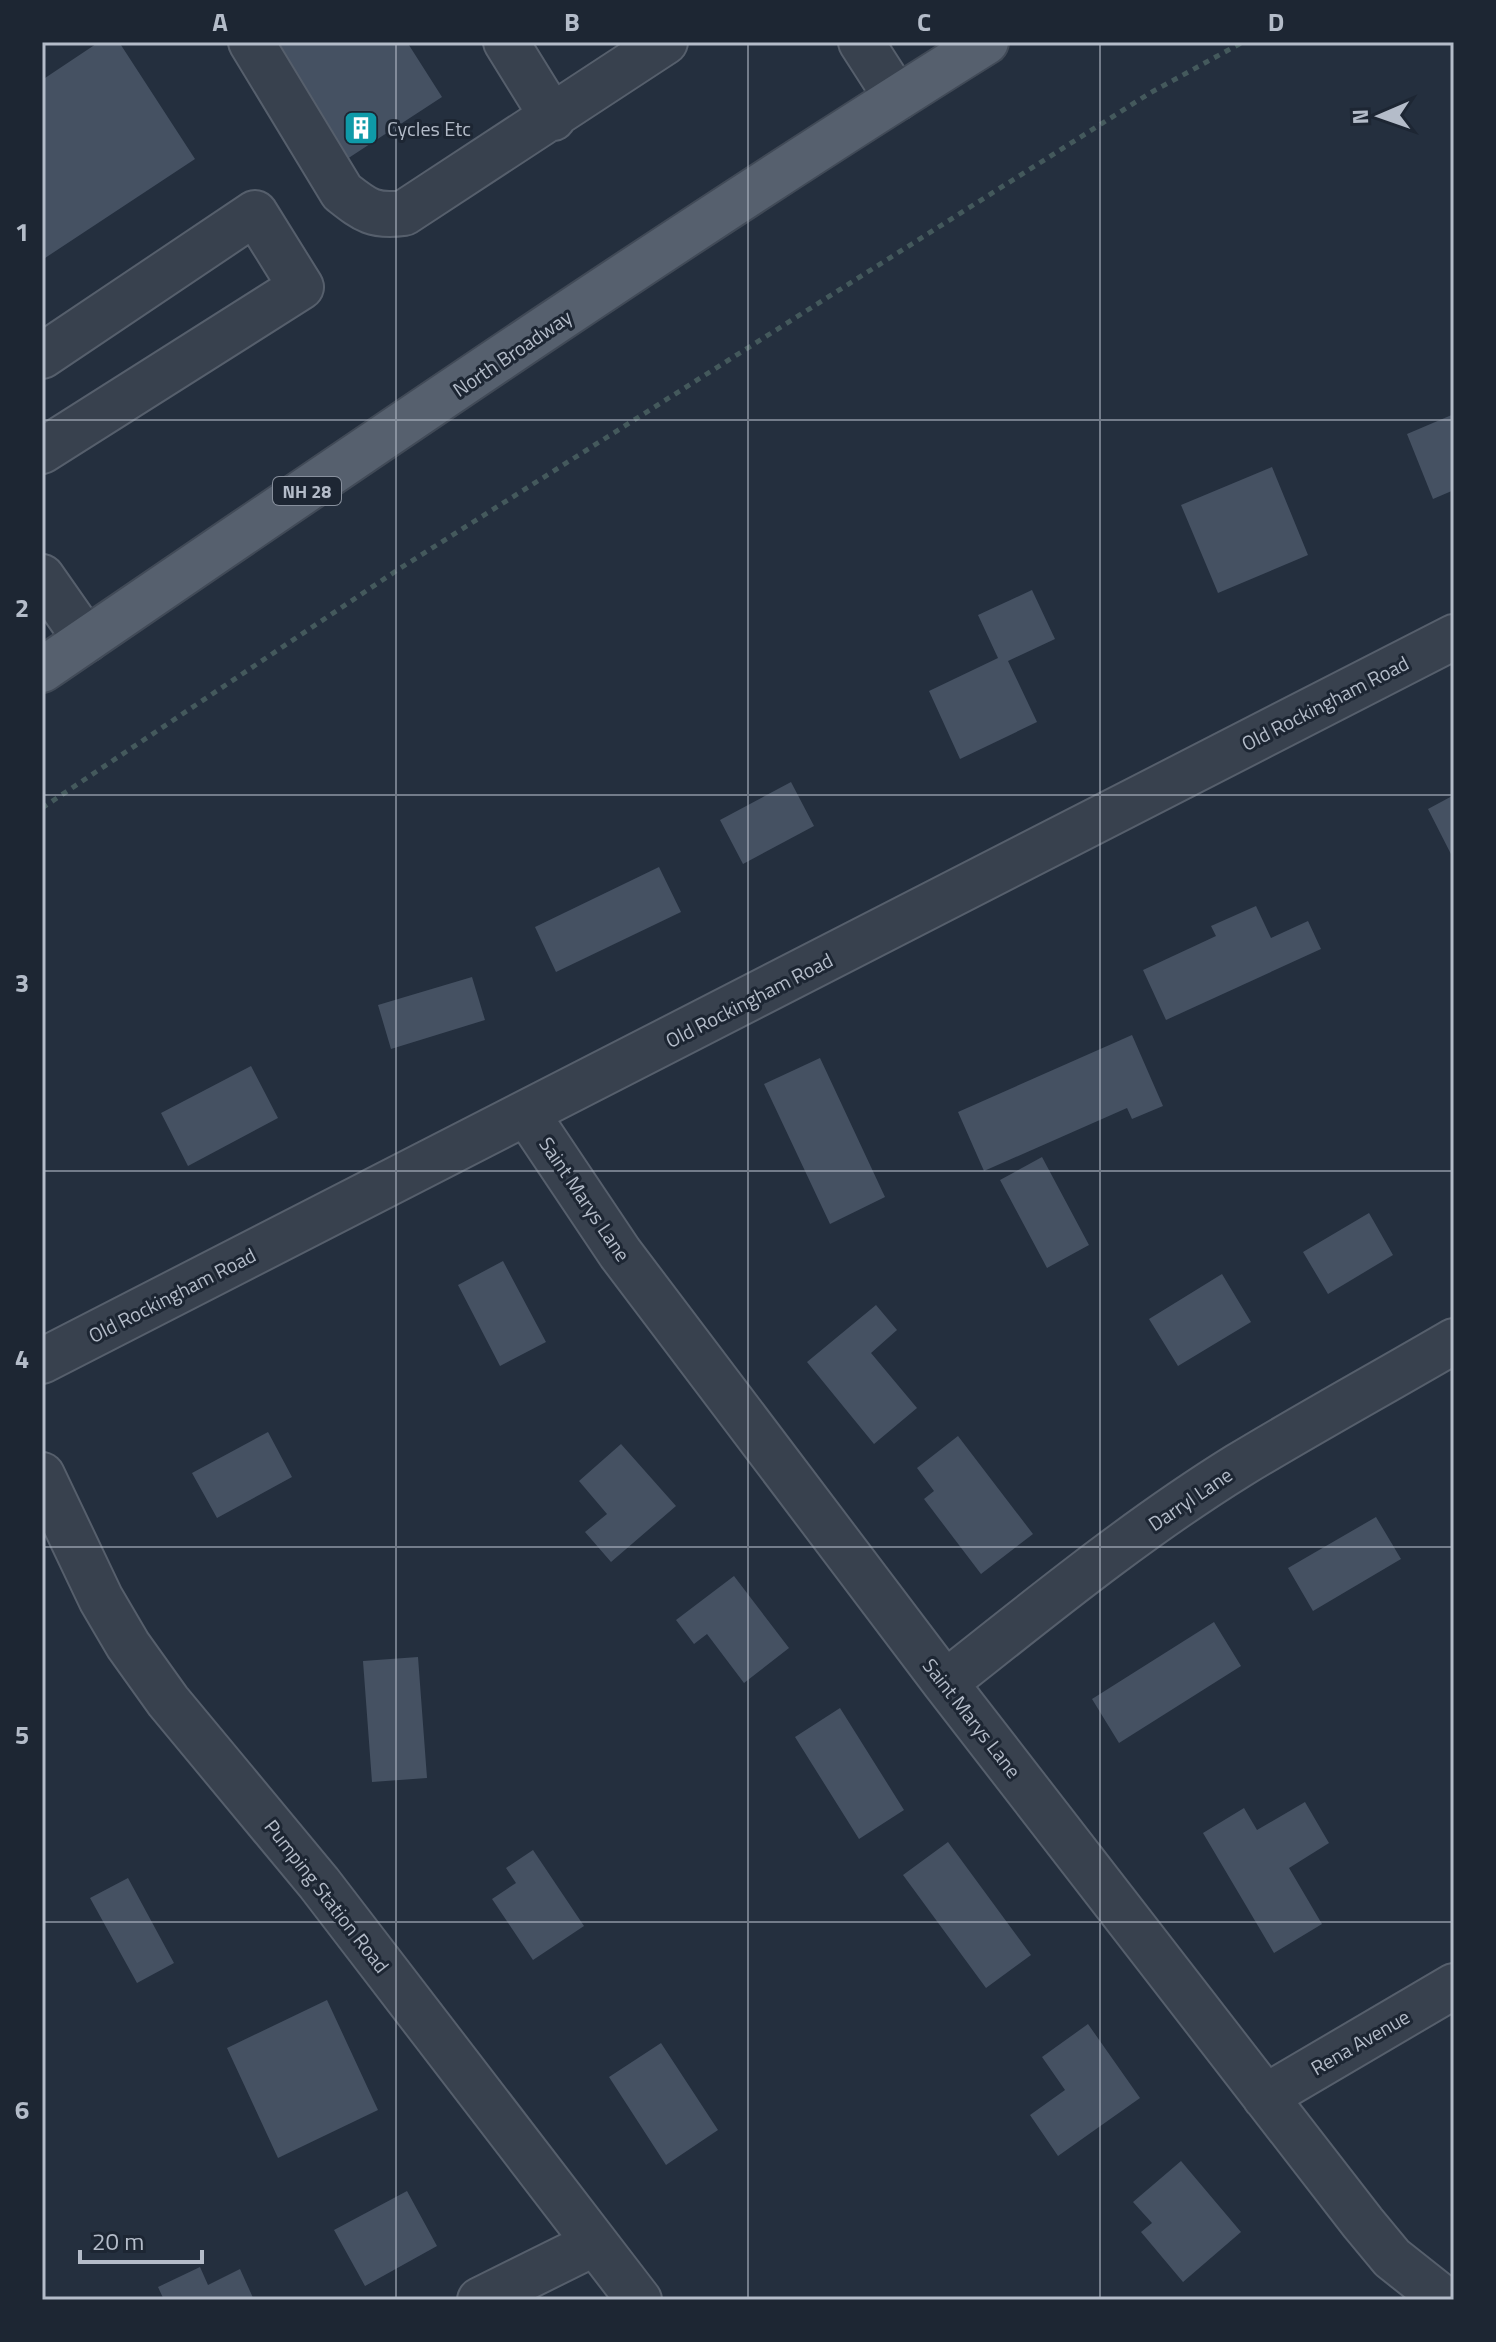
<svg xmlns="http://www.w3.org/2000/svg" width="1496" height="2342" font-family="'Titillium Web',sans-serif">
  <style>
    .building { fill: #455162 }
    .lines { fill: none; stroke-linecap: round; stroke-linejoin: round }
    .minor-casing { stroke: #565f6c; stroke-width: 48 }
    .major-casing { stroke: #414a57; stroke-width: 48 }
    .path { stroke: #44595c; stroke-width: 5; stroke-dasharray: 6 6; stroke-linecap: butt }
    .minor { stroke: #38414e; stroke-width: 44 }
    .major { stroke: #56606e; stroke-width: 44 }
    .grid { fill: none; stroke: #b4bcc9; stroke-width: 2; stroke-opacity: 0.55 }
    .labels { text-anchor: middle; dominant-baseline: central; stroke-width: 6; stroke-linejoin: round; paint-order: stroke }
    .shield { fill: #1d2633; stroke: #878f9c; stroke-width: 2 }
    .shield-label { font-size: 18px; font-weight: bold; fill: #b4bcc9 }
    .poi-label { font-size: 20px; fill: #b4bcc9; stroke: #1d2633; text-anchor: start }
    .street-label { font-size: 20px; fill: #b4bcc9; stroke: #1d2633 }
    .neatline { fill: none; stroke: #b4bcc9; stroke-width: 3 }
    .grid-label { font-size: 26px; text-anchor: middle; font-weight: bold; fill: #b4bcc9 }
  </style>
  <rect width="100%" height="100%" fill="#242f3e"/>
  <path class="building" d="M99,42H119L195,159L42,260V80Z
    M274,42H407L442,97L347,159Z
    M1454,414V490L1433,499L1407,434Z
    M1272,467L1308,555L1218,593L1181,505Z
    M1032,590L1055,639L1008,661L1037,722L960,759L929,691L998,658L978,615Z
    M791,782L814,826L743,864L720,820Z
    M1454,795V860L1428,809Z
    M659,867L681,912L556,972L535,927Z
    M1256,906L1271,938L1308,921L1321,949L1166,1020L1143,970L1216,936L1211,926Z
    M472,977L485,1020L391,1049L378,1005Z
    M1132,1035L1163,1106L1132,1119L1127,1108L984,1171L958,1112Z
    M820,1058L885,1197L830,1224L764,1084Z
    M251,1066L278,1118L188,1166L161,1113Z
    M1042,1157L1089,1245L1047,1268L1000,1180Z
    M1369,1213L1393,1255L1328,1294L1303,1252Z
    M503,1261L546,1342L500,1366L458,1285Z
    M1222,1274L1251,1322L1178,1366L1149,1319Z
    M876,1305L897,1330L871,1353L917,1408L874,1444L807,1362Z
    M268,1432L292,1477L217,1518L192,1473Z
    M958,1436L1033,1534L981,1574L924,1499L934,1491L917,1468Z
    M621,1444L676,1506L611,1562L585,1532L607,1514L579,1481Z
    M1376,1517L1401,1559L1313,1611L1288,1568Z
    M734,1576L789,1648L744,1683L707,1634L694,1644L676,1620Z
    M1214,1622L1241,1666L1119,1743L1092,1699Z
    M418,1657L427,1778L372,1782L363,1661Z
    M840,1708L904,1810L859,1839L795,1737Z
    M1305,1802L1329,1843L1289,1868L1322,1924L1274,1953L1203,1833L1244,1808L1257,1830Z
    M948,1842L1031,1955L986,1988L903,1875Z
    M533,1850L584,1926L533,1960L492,1899L516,1883L506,1868Z
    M128,1878L174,1963L137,1983L90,1898Z
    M327,2000L378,2110L278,2158L227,2048Z
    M1088,2024L1140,2098L1058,2156L1030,2115L1065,2090L1042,2057Z
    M661,2043L718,2130L666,2165L609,2077Z
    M1181,2161L1241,2232L1183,2282L1141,2232L1152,2223L1133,2202Z
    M407,2191L437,2246L365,2286L334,2230Z
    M200,2267L208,2285L240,2269L254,2300H164L158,2287Z"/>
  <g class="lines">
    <g class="minor-casing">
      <path id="minor" d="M251,42L342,192C365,210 373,217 404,213L665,42
        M506,42L553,118
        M861,42L897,98
        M42,356L255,213L301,287L42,451
        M42,577L86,640
        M527,1114L620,1253L945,1683L1363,2223L1392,2258L1445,2300
        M42,1361L1454,637
        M42,1475L101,1599L128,1645L168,1701L319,1883L639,2300
        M945,1683C1040,1608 1135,1530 1238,1466C1309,1423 1382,1383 1454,1341
        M1265,2097L1454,1986
        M480,2300L595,2243"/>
    </g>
    <g class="major-casing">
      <path id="major" d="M42,670C354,457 666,242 986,42"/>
    </g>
    <path class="path" d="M42,808L399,569L1150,93L1243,42"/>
    <use href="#minor" class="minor"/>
    <use href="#major" class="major"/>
  </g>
  <path class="grid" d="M396,42V2300M748,42V2300M1100,42V2300M42,420H1454M42,795H1454M42,1171H1454M42,1547H1454M42,1922H1454"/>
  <defs>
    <g id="building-square" transform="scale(1.8)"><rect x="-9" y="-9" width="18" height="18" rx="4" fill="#0f9aa8" stroke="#1d2633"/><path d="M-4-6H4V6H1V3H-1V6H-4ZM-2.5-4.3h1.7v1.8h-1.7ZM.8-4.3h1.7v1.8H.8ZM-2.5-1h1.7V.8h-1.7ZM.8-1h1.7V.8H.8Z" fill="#fff"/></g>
  </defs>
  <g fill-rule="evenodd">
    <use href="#building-square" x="361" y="128"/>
  </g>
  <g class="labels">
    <rect class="shield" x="273" y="477" width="68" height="28" rx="6"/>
    <g class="shield-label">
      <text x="307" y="491">NH 28</text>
    </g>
    <g class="poi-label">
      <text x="387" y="128">Cycles Etc</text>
    </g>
    <g class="street-label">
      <text transform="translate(512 353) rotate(-34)">North Broadway</text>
      <text transform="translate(1325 703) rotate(-27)">Old Rockingham Road</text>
      <text transform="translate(749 1000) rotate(-27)">Old Rockingham Road</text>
      <text transform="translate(585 1199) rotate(56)">Saint Marys Lane</text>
      <text transform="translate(172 1295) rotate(-27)">Old Rockingham Road</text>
      <text transform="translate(1190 1499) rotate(-34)">Darryl Lane</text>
      <text transform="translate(972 1718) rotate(52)">Saint Marys Lane</text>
      <text transform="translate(327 1896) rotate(52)">Pumping Station Road</text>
      <text transform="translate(1360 2042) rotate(-30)">Rena Avenue</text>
    </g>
  </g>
  <rect width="1496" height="2342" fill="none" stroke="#1d2633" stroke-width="88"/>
  <g transform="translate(1380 116) rotate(268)" stroke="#1d2633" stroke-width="6" paint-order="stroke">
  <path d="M0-6L14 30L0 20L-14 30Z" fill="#b4bcc9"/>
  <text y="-12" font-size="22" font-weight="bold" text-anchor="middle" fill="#b4bcc9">N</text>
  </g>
  <path d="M80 2250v12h122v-12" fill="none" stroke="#b4bcc9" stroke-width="4"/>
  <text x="92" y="2250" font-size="24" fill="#b4bcc9" stroke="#1d2633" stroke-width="6" paint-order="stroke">20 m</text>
  <rect x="44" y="44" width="1408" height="2254" class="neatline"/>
  <g class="grid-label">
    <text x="220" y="31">A</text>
    <text x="572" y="31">B</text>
    <text x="924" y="31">C</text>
    <text x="1276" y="31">D</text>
    <text x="22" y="241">1</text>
    <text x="22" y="617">2</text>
    <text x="22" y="992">3</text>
    <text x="22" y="1368">4</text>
    <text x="22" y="1744">5</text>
    <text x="22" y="2119">6</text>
  </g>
</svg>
